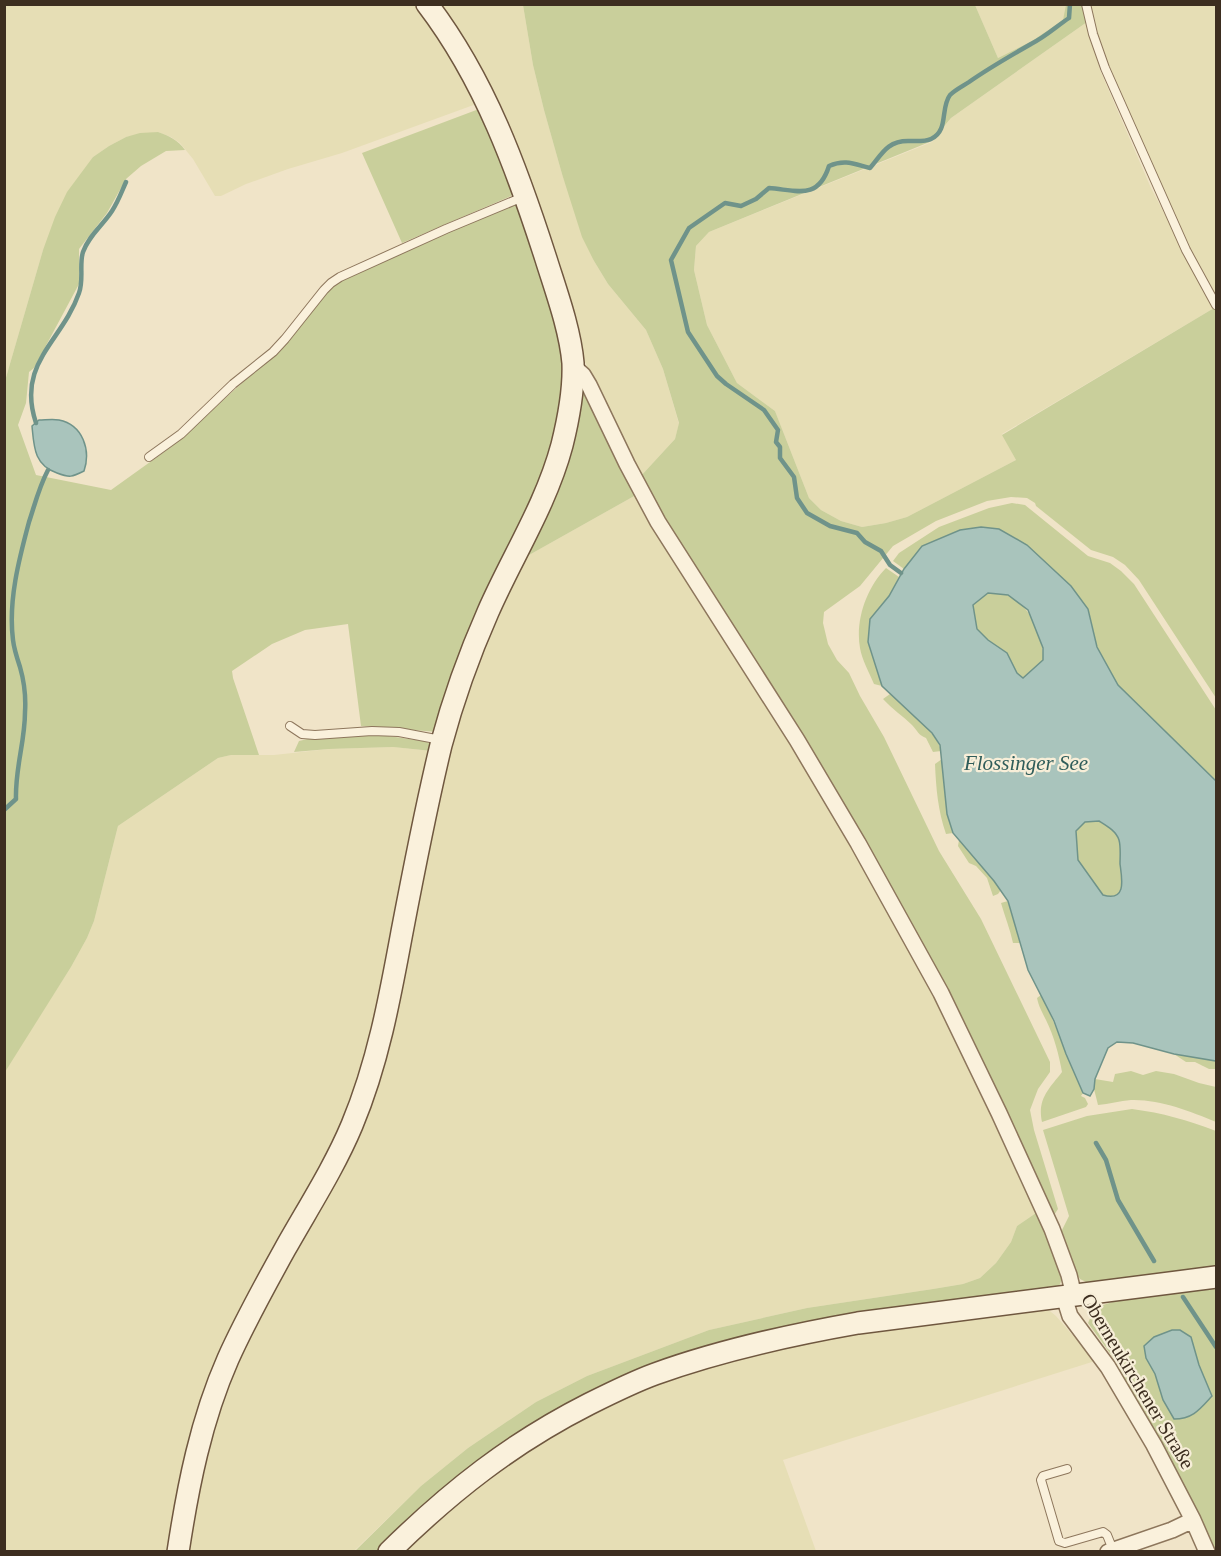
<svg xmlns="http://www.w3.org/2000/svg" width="1221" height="1556" font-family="'Times New Roman',serif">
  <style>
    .farmland { fill: #e6deb5 }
    .green { fill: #c9cf9b }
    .water { fill: #a9c4bc; stroke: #6f938a; stroke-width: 1.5; fill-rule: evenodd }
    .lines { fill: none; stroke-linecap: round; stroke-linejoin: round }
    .stream { stroke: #6f938a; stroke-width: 4.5 }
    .service-casing { stroke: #8d765c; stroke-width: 10 }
    .minor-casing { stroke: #8d765c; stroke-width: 18 }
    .secondary-casing { stroke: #6f573f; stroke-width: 24 }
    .service { stroke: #faf1dc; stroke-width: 8 }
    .minor { stroke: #faf1dc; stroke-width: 15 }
    .secondary { stroke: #faf1dc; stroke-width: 21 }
    .labels { text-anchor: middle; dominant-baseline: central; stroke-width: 4.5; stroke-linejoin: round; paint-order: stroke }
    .street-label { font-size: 20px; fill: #3d2e20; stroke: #f7eed8 }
    .water-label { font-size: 21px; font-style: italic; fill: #2f5d5a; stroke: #f7eed8 }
  </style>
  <rect width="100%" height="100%" fill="#f0e4c8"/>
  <path class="farmland" d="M5,5H418L479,103L342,153L288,169L246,184L221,196H215L193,159L180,143L171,137L158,132L126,137L109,146L93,157L43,250L5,381Z
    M436,5H523L533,65L544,110L562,174L594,261L608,284L646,330L663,369L679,424L675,439L640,477L575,341Z
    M975,5H1066V10L1063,20L1032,41L998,58Z
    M1090,5H1216V300L1165,198L1117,87L1104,56Z
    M1087,22L1100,70L1151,188L1214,308L1002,434L1016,460L907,517L886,523L862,527L841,521L821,510L809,498L775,411L737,383L707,325L694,270L696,246L709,232L932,142L951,118Z
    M636,495L789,742L850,845L935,996L1036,1213L1017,1226L1011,1242L996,1263L980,1278L963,1284L933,1289L807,1308L709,1330L587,1376L536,1402L468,1448L421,1486L354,1551L191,1552L188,1546L204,1452L222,1394L247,1338L348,1149L436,798L470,674L522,559Z
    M393,747L432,751L373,1040L342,1127L263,1273L171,1551H5L4,1072L71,967L87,938L94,921L118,826L218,758L231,755H274L329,749Z
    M1045,1307L1056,1316L1095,1361L783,1460L816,1551L400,1552L483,1479L555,1430L617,1398L685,1372L812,1340Z"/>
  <path class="green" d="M523,5H975L998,58L1032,41L1063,20L1066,5H1083L1087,22L951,118L932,141L709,232L696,246L694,270L707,325L737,383L775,411L809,498L821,510L841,521L862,527L886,523L907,517L1016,460L1002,435L1214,308L1216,312V698L1139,580L1125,565L1113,557L1091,550L1036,506L1035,503L1027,498L1011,497L987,501L936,521L893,546L860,586L824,612L823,623L828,644L837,660L849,673L860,696L884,737L939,851L981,919L1050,1062V1072L1038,1089L1030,1110L1034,1130L1058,1209L1054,1215L1006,1110L948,989L865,839L712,597L640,477L675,439L679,423L663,369L646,330L608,284L594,261L582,237L562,174L544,110L533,65Z
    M479,109L515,189L511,196L402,243L362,153Z
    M158,132C169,136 178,140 185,150L166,151L141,166L126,179L107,213L79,249V284L34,368L29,372L26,403L18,425L36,475L111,490L171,447L280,349L335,282L508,206L516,205L520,206L563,342L565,383L549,462L438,732L361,726L348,624L305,630L272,644L232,671L233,678L259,755H231L218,758L118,826L94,921L87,938L71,967L5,1072V381L43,250L55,217L67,192L93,157L109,146L126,137L140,133Z
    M584,388L636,495L522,559L578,389Z
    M1012,503L1025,505L1088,556L1110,563L1121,571L1134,584L1216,710V781L1118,685L1097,647L1088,608L922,546L904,569L893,561L899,553L939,527L989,508Z
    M886,568L899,577L889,596L870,619L868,642L882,686L874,684C869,672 862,660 860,648C855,620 867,587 886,568Z
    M988,593C994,593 1002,593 1007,595C1030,603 1044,639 1043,660L1023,679L1017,673L1007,653L988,640L977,629L973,605Z
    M890,694C904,707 939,734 941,751L933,752L926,738C918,735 918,731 912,725C903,716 892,709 883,699Z
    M374,734L423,741L433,744L432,751L393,747L329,749L294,752L299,741L312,738Z
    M942,759L947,814L953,833L946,834C938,811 936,788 935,764Z
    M1099,821C1107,826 1116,831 1119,840C1121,847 1120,857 1120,864C1122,879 1127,901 1103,895L1078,860L1076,831L1085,822Z
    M959,840L994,881L1001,890L998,894L993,896L987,878L976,866L969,863L958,846Z
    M1008,901L1020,943H1013C1010,929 1005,917 1001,903Z
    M1041,995C1057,1027 1069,1061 1083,1093L1081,1096L1085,1098L1088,1104L1086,1107L1042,1122C1037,1099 1049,1089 1062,1072C1059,1055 1054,1036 1046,1020C1042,1012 1039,1007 1037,998Z
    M1174,1054L1216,1061V1069H1209L1195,1062H1186Z
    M1131,1071L1143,1075L1156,1071L1174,1074L1199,1083L1216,1087V1122C1190,1111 1159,1099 1131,1100C1120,1101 1109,1104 1098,1105L1094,1089L1095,1079L1113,1082L1115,1074Z
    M1132,1109C1163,1113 1187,1120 1216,1131V1269L1090,1284L1080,1279L1073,1269L1061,1232L1069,1216L1043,1130L1087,1116Z
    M1036,1213C1042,1226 1067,1273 1060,1284C1057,1290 1050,1291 1044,1293L887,1309L809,1321L713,1343L615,1381L568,1403L515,1436L425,1505L376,1551L354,1552L421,1486L468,1448L536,1402L587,1376L709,1330L807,1308L933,1289L963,1284L980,1278L996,1263L1011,1242L1017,1226Z
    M1216,1288V1551H1213L1185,1488L1112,1356L1088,1323C1095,1307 1099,1306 1116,1301Z"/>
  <path class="water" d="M39,420C45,420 53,419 59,420C83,425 91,450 84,471C72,477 70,478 57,473C34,465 34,447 32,426Z
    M981,527L999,529L1027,545L1071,586L1088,609L1097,647L1118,685L1216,781V1061L1174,1054L1133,1043L1117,1042L1108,1048L1095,1079L1094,1089L1090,1096L1083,1093L1066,1054L1054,1021L1028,970L1008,901L994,881L953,833L947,814L940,745L932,733L882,686L868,642L870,619L889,596L904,569L922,546L960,530ZM988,593L1008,595L1028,610L1043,648V660L1023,678L1017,673L1007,653L988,640L977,629L973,605ZM1099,821C1107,826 1116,831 1119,840C1121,847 1120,857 1120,864C1122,879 1127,902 1103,895L1078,860L1076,831L1085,822Z
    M1172,1330H1180L1191,1337L1199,1365L1212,1396C1200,1409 1193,1419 1174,1419L1163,1400L1155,1374L1146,1358L1144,1346L1154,1337Z"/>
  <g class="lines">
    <path class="stream" d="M36,423C16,363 62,342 79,293C84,280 79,264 83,252C89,235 103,225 112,211C118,202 122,191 126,182
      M901,573L890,565L881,551L865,542L857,533L830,526L807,513L797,498L794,477L780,458V447L776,442L778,430L764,410L726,384L717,376L688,332L671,260L689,228L725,203L741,206L756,199L769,188C796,190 818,201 829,166C845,159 854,164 870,168C882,154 887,141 908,141C915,141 925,142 931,139C949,131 940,108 950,95C955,90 963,86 969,82C989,68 1010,56 1031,44C1045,37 1057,26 1069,18L1070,4
      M4,810L16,799C15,768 25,742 25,712C26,697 24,681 20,667C17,658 14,649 13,640C8,601 19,559 29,522C35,504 39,487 48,470
      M1096,1143L1106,1160L1118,1200L1154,1261
      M1183,1297L1216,1347"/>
    <g class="service-casing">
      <path id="service" d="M1086,4L1093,34L1105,68L1186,250L1216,305
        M149,457L181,434L233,384L273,352L285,339L324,290L331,283L340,277L446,229L523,197
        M290,726L302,734L315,735L372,731L399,732L441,740
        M1067,1469L1043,1476L1041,1480L1059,1541L1065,1543L1103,1532L1107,1535L1113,1550"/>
    </g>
    <g class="minor-casing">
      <path id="minor" d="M573,366L583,375L589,385L627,464L658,522L797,740L858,843L941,993L999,1113L1052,1229L1069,1275L1074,1296
        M1064,1297L1070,1316L1108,1367L1154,1445L1193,1520L1207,1552
        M1108,1552L1172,1530L1193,1520"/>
    </g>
    <g class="secondary-casing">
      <path id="secondary" d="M178,1552C188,1486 201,1420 228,1359C245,1321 265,1285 285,1249C308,1208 334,1168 352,1125C378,1063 390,997 402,932C414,869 426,807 441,745C453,700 469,655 488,612C512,557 546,505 562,445C568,421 574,389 573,363C570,329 556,291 546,259C517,169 485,80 427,4
        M389,1552C451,1491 512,1443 589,1404C611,1393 633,1382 655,1374C721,1350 790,1335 858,1323L1216,1277"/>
    </g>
    <use href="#service" class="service"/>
    <use href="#minor" class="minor"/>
    <use href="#secondary" class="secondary"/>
  </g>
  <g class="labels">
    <g class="street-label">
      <text transform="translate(1138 1381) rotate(59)">Oberneukirchener Straße</text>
    </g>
    <g class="water-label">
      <text x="1026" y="763">Flossinger See</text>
    </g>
  </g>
  <rect width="1221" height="1556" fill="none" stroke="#3d2e20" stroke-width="12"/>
</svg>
